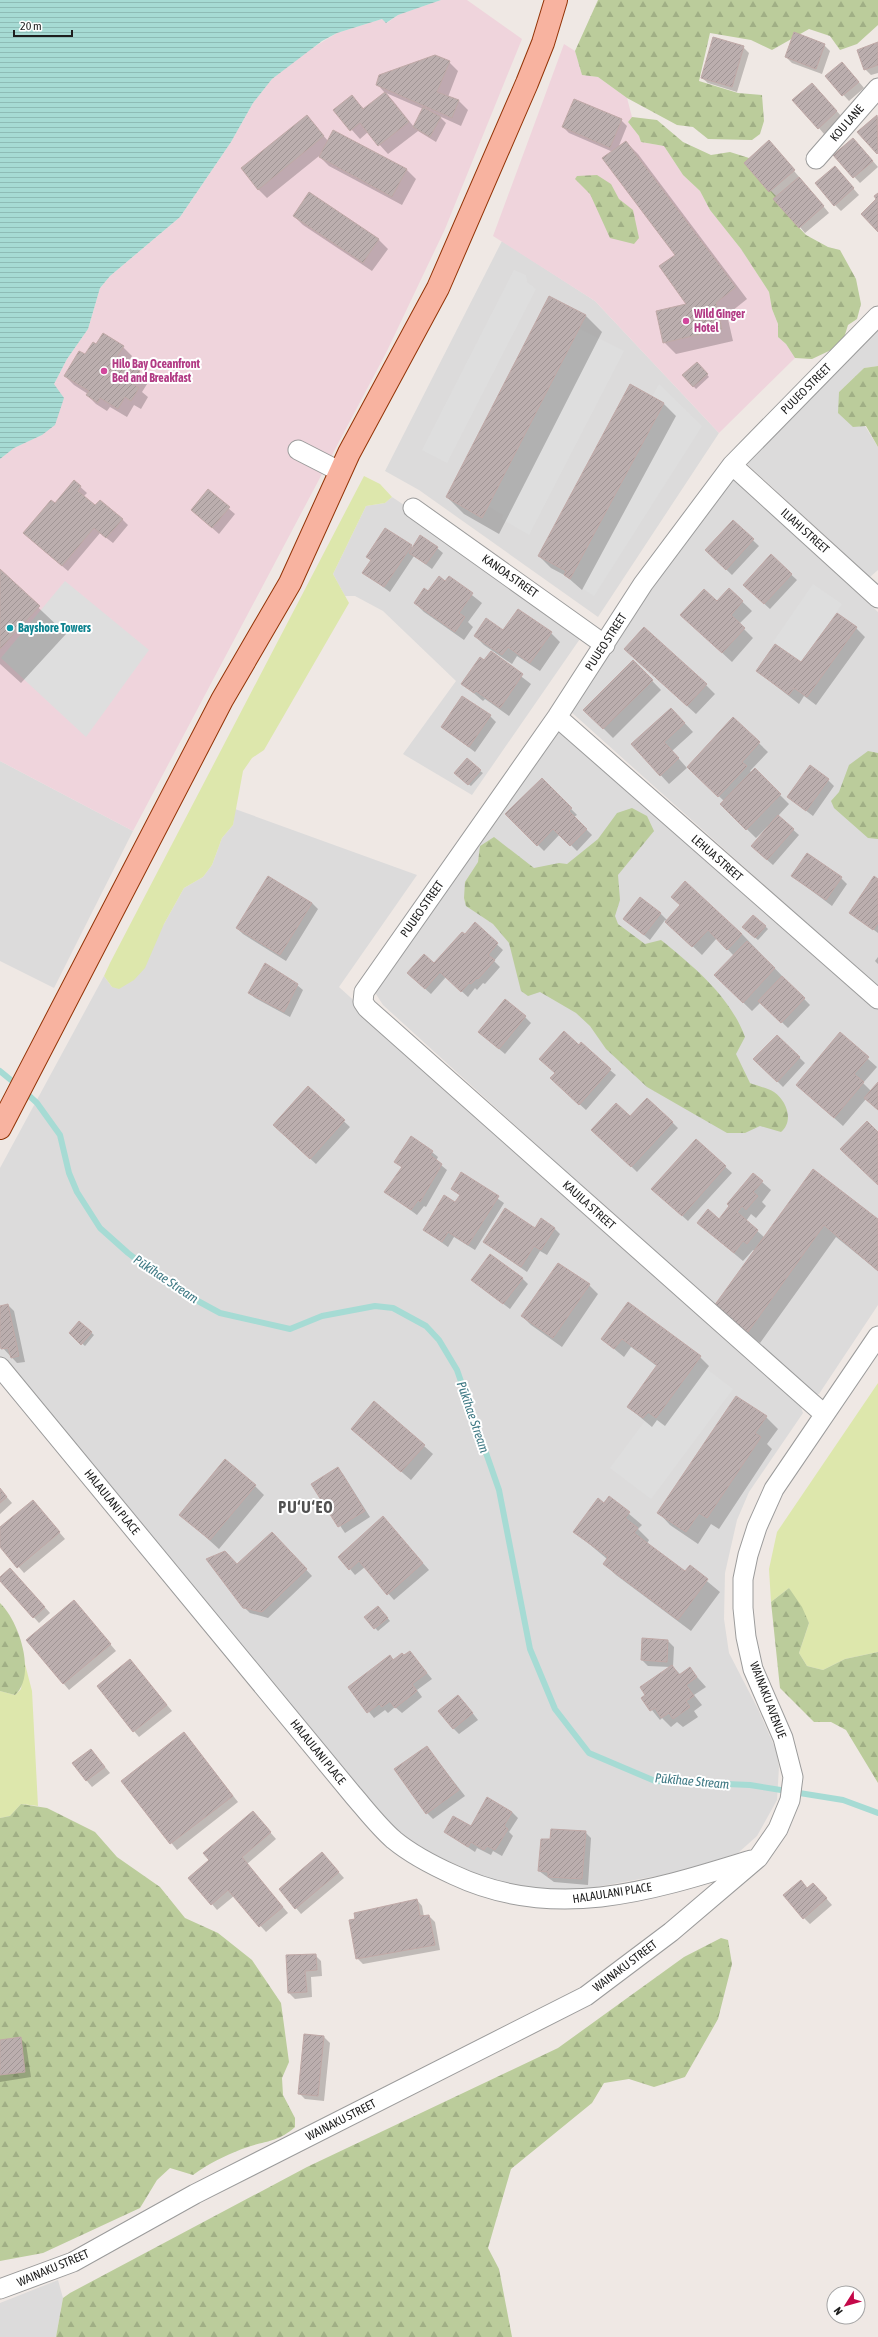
<svg xmlns="http://www.w3.org/2000/svg" width="878" height="2337" font-family="'Asap Condensed',sans-serif">
  <style>
    .residential { fill: #dcdbdb }
    .commercial { fill: #efd4dc }
    .grass { fill: #dde7ac }
    .forest { fill: url(#forest-firs) }
    .parking { fill: #dedede }
    .water { fill: url(#water-rules) }
    .shadow { fill: #0003; fill-rule: evenodd }
    .lines { fill: none; stroke-linecap: round; stroke-linejoin: round }
    .stream { stroke: #a6dbd4; stroke-width: 6 }
    .building { fill: url(#building-hatch); stroke: #c0a9a7 }
    .minor-casing { stroke: #9b9b9b; stroke-width: 21 }
    .primary-casing { stroke: #923306; stroke-width: 24 }
    .minor { stroke: #fff; stroke-width: 19 }
    .primary { stroke: #f8b3a0; stroke-width: 22 }
    .hotel-dot { fill: #d1479c; stroke: #fff; stroke-width: 1.5 }
    .culture-dot { fill: #0f9aa8; stroke: #fff; stroke-width: 1.5 }
    .labels { text-anchor: middle; dominant-baseline: central; stroke-width: 4; stroke-linejoin: round; paint-order: stroke }
    .street-label { font-size: 12px; fill: #1e1e1e; stroke: #fff }
    .hotel-label { font-size: 12px; font-weight: bold; fill: #b23c85; stroke: #fff; text-anchor: start }
    .culture-label { font-size: 12px; font-weight: bold; fill: #0d838f; stroke: #fff; text-anchor: start }
    .water-label { font-size: 13px; font-style: italic; fill: #3f7984; stroke: #fff }
    .district-label { font-size: 16px; font-weight: bold; letter-spacing: 1px; fill: #515151; stroke: #fff }
  </style>
  <defs>
    <pattern id="forest-firs" width="22" height="20" patternUnits="userSpaceOnUse"><rect width="22" height="20" fill="#bbcc9b"/><path d="M5 1l3.5 6h-7zM16 11l3.5 6h-7z" fill="#a0af85"/></pattern>
    <pattern id="water-rules" width="6" height="5" patternUnits="userSpaceOnUse"><rect width="6" height="5" fill="#a6dbd4"/><path d="M0 2.5h6" fill="none" stroke="#8ebcb6"/></pattern>
    <pattern id="building-hatch" width="6" height="6" patternUnits="userSpaceOnUse"><rect width="6" height="6" fill="#bbaeae"/><path d="M-1 1l2-2M0 6l6-6M5 7l2-2" fill="none" stroke="#a09595"/></pattern>
  </defs>
  <rect width="100%" height="100%" fill="#efe8e4"/>
  <path class="residential" d="M502,241L595,301L719,433L598,617L419,490L385,471Z
    M878,307V366L864,368L839,392L865,426L878,447V570L870,577L748,465V454Z
    M728,474L878,612V987L570,711L565,694Z
    M392,497L579,621L584,633L472,795L403,754L456,681L383,611L355,596H345L333,574L366,506L385,503Z
    M560,722L878,1009V1305L819,1394H810L383,1005L374,991Z
    M0,761L133,831L54,988L0,961Z
    M235,809L417,875L339,987L800,1405L803,1413L749,1492L737,1520L725,1573L724,1619L729,1653L758,1709L776,1750L779,1767L777,1800L757,1836L738,1853L679,1872L585,1889L540,1891L488,1879L422,1849L395,1828L355,1783L218,1619L64,1429L0,1357V1168L104,976L112,987L164,924L184,888L203,877L212,865L222,838L233,825Z
    M58,2280L63,2298L56,2337H0V2303Z"/>
  <path class="commercial" d="M441,0H467L522,39L445,229L386,353L133,831L0,761V459L14,448L42,435L54,384L67,359L88,329L100,288L110,276L180,217L231,142L253,103L272,79L309,50L337,33L382,19L387,23L398,15Z
    M564,44L575,51L582,75L598,77L627,98L632,117L628,122L639,136L641,142L664,146L683,175L700,191L710,210L741,249L769,292L772,309L778,324V337L786,344L795,358L719,433L595,301L493,236Z"/>
  <path class="grass" d="M364,476L380,484L392,497L385,503L366,506L333,574L349,603L264,750L252,758L243,771L233,825L222,838L212,865L203,877L184,888L164,924L145,968L134,980L119,989L112,987L104,976L110,963Z
    M878,1383V1652L845,1659L823,1670L807,1666L799,1653L809,1623L789,1588L771,1602L769,1569L777,1532Z
    M25,1664L32,1691L38,1806L21,1804L10,1816L0,1818V1691L15,1695L21,1689Z"/>
  <path class="forest" d="M598,0H878V25L857,44L840,50L830,36L809,29L772,50L751,40L710,33L699,81L738,93L762,95L764,121L760,134L752,140L708,139L693,127L677,125L627,98L598,77L582,75L575,51Z
    M632,117L657,120L683,142L711,155L730,152L749,158L760,180L785,205L792,220L806,235L828,247L840,250L856,279L861,304L857,319L848,325L843,341L831,350L812,359L795,358L786,344L778,337V324L772,309L769,292L741,249L710,210L700,191L683,175L664,146L641,142L639,136L628,122Z
    M597,175L611,184L619,199L633,210L639,238L634,244L610,238L590,194L575,179L577,176Z
    M878,366V447L866,426L853,427L838,413L839,392L864,368Z
    M868,751L878,753V839L868,838L834,808L831,801L839,792L849,765Z
    M632,808L647,816L654,831L618,875L620,900L615,916L618,924L645,944L661,940C693,966 730,996 745,1037L736,1054L750,1083C757,1086 768,1088 774,1092C787,1101 794,1121 781,1132L760,1126L745,1133H727L647,1087L606,1049L590,1026L576,1013L540,992L528,996L521,991L509,943L493,924L466,906L464,898L465,882L478,862L480,846L494,837L534,868L559,863L567,864L598,839L617,813Z
    M789,1588L802,1607L809,1623L799,1653L807,1666L823,1670L845,1659L878,1652V1783L846,1730L831,1722H814L780,1688L771,1602Z
    M0,1603C19,1621 37,1675 15,1695L0,1691Z
    M21,1804L47,1808L95,1832L117,1857L160,1887L185,1918L218,1933L252,1960L281,2003L289,2062L282,2078L283,2095L295,2118V2127C276,2144 264,2140 242,2149C224,2156 208,2164 193,2175L170,2168L157,2180L140,2208L43,2253L0,2261V1818L10,1816Z
    M721,1938L728,1940L732,1964L718,2019L685,2077L654,2087L629,2079L604,2083L592,2103L511,2169L488,2248L499,2269L512,2337H56L63,2298L70,2293L307,2167L558,2048L684,1957Z"/>
  <path class="parking" d="M514,270L526,275L527,282L536,289L447,463L422,450Z
    M576,327L624,351L529,535L502,519L503,515L486,505Z
    M659,384L702,426L594,596L558,572Z
    M65,581L149,650L86,737L1,658Z
    M813,584L842,604L802,662L773,642Z
    M692,1358L733,1389L651,1499L610,1468Z"/>
  <path class="water" d="M0,0H441L398,15L386,23L382,19L337,33L322,41L272,79L253,103L231,142L180,217L110,276L100,288L88,329L67,359L54,384L64,398L55,425L42,435L14,448L0,459Z"/>
  <path class="shadow" d="M878,43V73L871,75L865,69Z
    M824,45L830,51L822,74L792,63L786,57Z
    M743,47L749,53L737,92L708,83L702,78Z
    M449,62L458,71L448,97L459,101L468,110L461,126L439,116L446,123L436,142L418,131L388,154L368,132L360,139L334,110L352,96L364,109L385,93L377,84ZM386,93L423,109L414,127L394,102Z
    M848,69L864,88L849,101L826,76Z
    M818,90L842,117L824,134L819,128Z
    M307,116L328,141L334,131L407,170L416,179L402,205L329,166L319,156L267,198L258,189Z
    M877,116L878,117V154L858,132Z
    M621,120L627,126L618,148L626,142L638,154L747,299L727,315L733,341L676,354L664,342L687,305L676,255L613,152L569,133L563,127Z
    M859,145L878,167L860,183L835,156Z
    M775,148L829,213L805,233L770,191Z
    M840,173L859,195L841,211L835,205Z
    M309,194L379,240L388,249L372,271L303,225L294,216Z
    M585,315L602,332L499,534L464,514L447,497Z
    M97,346L123,347L132,356L127,364L149,381L142,392L148,397L141,409L134,405L127,417L110,407L107,411L96,404L87,395L88,394L74,385L65,376Z
    M697,363L709,377L696,389L683,375Z
    M630,386L664,404L676,416L582,590L566,576L551,568L539,556Z
    M74,481L87,493L83,497L95,507L122,519L128,525L113,543L100,533L68,571L30,539Z
    M208,491L235,514L219,534L192,510Z
    M733,521L759,546L732,575L706,550Z
    M411,546L413,548H437L443,553L432,569L414,556L390,592L364,573L371,561L367,557Z
    M771,556L797,580L770,609L750,591Z
    M0,571L66,634L21,683L0,664Z
    M449,577L482,603L468,622L473,627L464,640L424,612L415,603L446,582Z
    M729,589L752,611L739,624L753,638L732,662L691,624L717,602Z
    M856,628L865,637L816,705L804,696L799,704L757,671L801,664Z
    M503,631L551,633L560,642L540,671L517,656L512,664L484,645L475,636Z
    M491,653L531,684L509,716L485,699L483,701L463,684Z
    M634,658L706,685L715,694L696,714Z
    M633,661L661,690L613,738L585,710Z
    M490,716L496,722L475,752L442,727Z
    M680,718L693,732L672,751L687,768L733,718L768,752L750,771L752,773L755,770L789,804L778,816L799,835L773,865L758,852L768,826L756,838L721,804L724,801L688,767L669,784L632,744Z
    M480,771L483,773L471,786L458,776Z
    M542,779L577,815L574,817L592,835L577,851L560,834L544,851L507,814Z
    M828,780L834,786L813,816L788,797Z
    M792,876L841,878L847,884L832,906Z
    M268,878L312,903L318,909L286,961L243,934L237,928Z
    M878,880V933L850,912Z
    M660,913L667,920L742,934L810,1005L788,1028L761,1002L752,1011L724,984L734,956L717,938L702,955L665,920L650,940L624,919Z
    M475,924L503,950L494,961L500,967L485,984L483,983L477,990L475,988L468,997L446,977L431,994L414,979L434,964Z
    M765,926L768,929L758,940L746,930Z
    M878,957V964L875,961Z
    M297,985L303,990L290,1017L255,998L249,993Z
    M525,1017L531,1023L505,1054L479,1032Z
    M840,1034L877,1067L863,1083L871,1091L878,1084V1110L866,1099L843,1126L797,1085Z
    M777,1036L805,1063L783,1087L755,1059Z
    M580,1046L616,1075L586,1110L557,1084L556,1073Z
    M308,1088L350,1127L316,1164L280,1131Z
    M630,1117L672,1122L678,1128L637,1172L599,1135Z
    M696,1140L732,1173L688,1221L659,1195Z
    M432,1152L438,1157L436,1161L447,1170L426,1207L424,1206L417,1215L386,1192L402,1167L395,1162Z
    M813,1171L878,1220V1271L836,1237L760,1343L728,1318L755,1251L753,1250L743,1261L698,1223L719,1220L762,1182L771,1190L762,1202L766,1206L756,1218L751,1214L746,1221L765,1238Z
    M461,1174L504,1203L475,1250L454,1237L448,1247L424,1230L456,1204L461,1196L452,1189Z
    M554,1228L560,1234L547,1255L540,1251L527,1272L484,1242L535,1229Z
    M522,1278L528,1284L510,1309L472,1280Z
    M589,1285L598,1294L562,1347L531,1325L522,1316Z
    M628,1304L700,1357L709,1366L665,1426L657,1420L652,1427L628,1407L658,1367L631,1347L624,1357L602,1339Z
    M8,1305L14,1311L25,1362L17,1363L0,1345V1307Z
    M79,1322L94,1335L85,1346L70,1333Z
    M766,1417L778,1429L767,1444L772,1449L719,1529L711,1524L698,1544L670,1525L659,1513Z
    M361,1437L424,1446L433,1454L411,1480Z
    M337,1468L343,1474L370,1517L345,1533L312,1484Z
    M255,1486L264,1495L219,1549L180,1514Z
    M0,1489L12,1503L0,1514Z
    M609,1497L642,1525L638,1529L649,1540L647,1544L685,1572L690,1567L720,1592L691,1631L616,1575L604,1564L607,1559L575,1532Z
    M38,1507L65,1539L24,1573L0,1545V1528Z
    M388,1523L429,1570L394,1600L365,1567L355,1575L350,1569Z
    M278,1539L312,1576L268,1618L250,1613L244,1607L237,1565Z
    M16,1575L50,1613L39,1623L0,1580Z
    M79,1607L116,1651L69,1690L27,1640Z
    M380,1609L390,1621L378,1631L365,1617Z
    M668,1641L674,1647L673,1667L681,1675L690,1669L706,1687L694,1695L702,1705L694,1711L698,1717L683,1727L677,1722L671,1727L662,1718L660,1720L643,1699L670,1667L648,1666L642,1660Z
    M410,1652L432,1679L417,1690L422,1697L402,1713L395,1707L388,1713L385,1710L374,1718L349,1687L390,1656L394,1660Z
    M130,1660L172,1711L139,1737L134,1731Z
    M464,1702L478,1720L459,1734L453,1728Z
    M184,1733L238,1802L177,1850L122,1781Z
    M427,1747L465,1796L433,1819L427,1813Z
    M91,1750L110,1773L92,1787L73,1764Z
    M512,1812L518,1818L509,1832L513,1836L502,1856L493,1851L491,1855L477,1848L475,1852L445,1832L471,1827Z
    M258,1818L276,1839L247,1864L288,1913L266,1932L234,1896L217,1910L212,1904Z
    M585,1832L591,1838L588,1885L554,1882L539,1871L551,1840Z
    M328,1860L344,1878L301,1914L296,1908Z
    M801,1881L808,1889L819,1890L832,1905L810,1924L804,1918Z
    M417,1900L422,1906L424,1917L429,1916L435,1922L440,1950L363,1964L357,1958Z
    M315,1955L321,1961L322,1976L311,1977L312,1997L295,1999L289,1993Z
    M324,2037L330,2043L324,2101L305,2099L299,2093Z
    M20,2038L26,2044L31,2077L0,2082V2041Z"/>
  <g class="lines">
    <path class="stream" d="M0,1071L17,1085
      M24,1091L37,1103L60,1135L69,1173L77,1192L100,1228L128,1253L172,1287L220,1313L290,1329L322,1316L375,1306L393,1308L426,1326L439,1340L457,1370L499,1490L530,1649L555,1709L589,1753L655,1781L750,1785L843,1800L878,1813"/>
  </g>
  <path class="building" d="M794,32L825,44L816,69L785,57Z
    M713,37L744,46L732,87L701,78Z
    M878,42V65L864,70L857,50Z
    M435,55L450,61L437,92L459,100L452,118L376,85L379,75Z
    M842,62L859,82L842,96L825,76Z
    M812,83L837,111L818,129L792,100Z
    M385,92L409,122L378,146L360,123L350,131L333,110L352,95L363,109Z
    M574,99L622,119L610,148L562,127Z
    M423,107L441,117L430,137L413,127Z
    M307,115L324,136L258,190L241,168Z
    M877,115L878,153L877,154L857,132Z
    M333,130L407,169L392,197L319,157Z
    M853,138L873,161L853,178L833,155Z
    M769,140L795,170L769,192L744,163Z
    M626,141L736,287L716,303L722,329L663,343L656,311L686,304L659,266L675,255L602,158Z
    M835,166L854,188L834,206L815,183Z
    M799,177L824,206L799,228L773,199Z
    M309,192L379,239L363,263L293,216Z
    M878,193V232L861,214L876,199L874,196Z
    M549,296L586,315L482,518L446,497Z
    M103,333L124,346L117,357L140,371L133,384L139,388L131,401L125,397L118,409L100,398L98,403L86,395L89,391L64,376L79,351L85,354L93,342L96,344Z
    M697,362L708,374L693,387L682,375Z
    M630,384L664,403L570,579L564,575L566,571L538,556Z
    M74,480L81,486L78,491L95,505L100,500L123,519L106,538L94,528L62,566L23,533L51,500L55,503Z
    M208,489L230,507L212,528L191,510Z
    M733,520L754,539L726,570L705,550Z
    M385,528L412,545L384,587L362,573L371,560L366,557Z
    M420,535L438,547L426,564L409,553Z
    M771,554L792,574L764,604L743,585Z
    M0,569L40,606L0,649Z
    M439,576L445,581L449,576L473,593L459,613L465,617L455,632L414,603L424,588L428,591Z
    M729,588L743,601L731,615L745,628L722,653L680,615L704,589L717,601Z
    M518,609L552,632L530,663L508,647L502,655L474,636L486,618L503,630Z
    M837,613L857,627L807,697L794,688L789,695L756,671L775,644L801,662Z
    M644,627L707,684L687,706L624,649Z
    M491,651L523,674L500,708L476,691L474,693L461,684L480,657L484,660Z
    M633,660L653,680L603,729L583,710Z
    M462,696L491,715L469,747L441,727Z
    M671,708L685,723L664,742L679,758L660,776L631,744Z
    M733,717L760,742L742,762L747,766L718,797L687,767Z
    M467,758L481,770L468,785L454,773Z
    M810,765L829,779L806,811L787,797Z
    M755,768L781,794L746,830L720,804Z
    M542,778L572,808L569,811L587,829L570,846L553,829L537,846L505,814Z
    M778,815L794,829L767,860L751,846Z
    M807,853L842,877L826,900L791,876Z
    M268,876L312,903L280,955L236,928Z
    M874,876L878,879V923L873,930L849,913Z
    M685,881L742,934L727,950L708,930L692,947L665,922L680,905L671,897Z
    M640,897L661,913L644,935L623,919Z
    M753,915L766,926L755,938L742,927Z
    M475,922L498,943L488,955L495,960L478,979L477,978L471,984L469,983L461,992L440,972L425,989L407,973L424,954L434,963L462,932L465,934Z
    M747,941L775,968L743,1003L714,975Z
    M265,963L298,984L284,1012L248,993Z
    M782,976L805,998L781,1023L758,1001Z
    M505,999L526,1016L499,1049L478,1032Z
    M564,1031L579,1045L581,1042L611,1069L579,1105L550,1078L555,1073L539,1059Z
    M840,1032L869,1057L854,1074L864,1082L834,1118L796,1085Z
    M777,1035L800,1057L777,1082L753,1059Z
    M878,1082V1110L864,1098Z
    M308,1086L345,1120L310,1159L273,1125Z
    M647,1098L673,1122L631,1167L591,1130L616,1103L630,1116Z
    M867,1121L878,1132V1185L840,1149Z
    M411,1136L433,1151L430,1155L442,1164L420,1202L418,1200L411,1210L384,1192L402,1167L394,1162Z
    M696,1139L726,1166L682,1216L651,1189Z
    M813,1169L878,1219V1271L824,1225L748,1332L714,1306Z
    M461,1172L499,1196L468,1245L448,1232L442,1242L423,1230L444,1195L455,1202L460,1195L451,1189Z
    M753,1173L763,1181L753,1192L758,1196L746,1210L742,1206L737,1212L758,1230L747,1244L743,1241L734,1253L697,1223L708,1209L719,1219L729,1206L727,1204Z
    M505,1208L535,1228L541,1218L555,1228L541,1250L534,1246L521,1267L483,1242Z
    M490,1254L523,1278L503,1304L471,1280Z
    M558,1263L590,1284L553,1338L521,1316Z
    M628,1302L701,1356L656,1418L648,1412L643,1418L627,1407L657,1365L622,1339L614,1349L601,1339Z
    M8,1304L19,1356L11,1358L8,1348L1,1349L0,1344V1306Z
    M79,1321L92,1332L81,1345L69,1333Z
    M736,1396L767,1416L755,1433L761,1437L707,1518L699,1513L686,1532L657,1513Z
    M374,1401L425,1445L401,1472L351,1429Z
    M225,1459L256,1485L210,1540L179,1515Z
    M338,1467L365,1511L338,1527L311,1484Z
    M0,1488L7,1497L0,1503Z
    M609,1496L630,1512L625,1518L638,1528L634,1533L685,1571L690,1565L708,1579L678,1620L603,1564L608,1557L573,1532L598,1498L604,1503Z
    M33,1500L60,1532L17,1568L0,1547V1527Z
    M383,1516L423,1563L387,1595L359,1561L349,1570L338,1557Z
    M272,1532L307,1569L262,1612L243,1608L206,1559L225,1551L237,1564Z
    M10,1568L45,1607L33,1618L0,1581V1577Z
    M74,1600L111,1644L63,1684L26,1640Z
    M378,1606L388,1618L374,1629L364,1617Z
    M642,1638L668,1640L667,1662L641,1660Z
    M410,1651L427,1673L412,1684L417,1691L395,1708L390,1701L382,1707L379,1704L367,1713L348,1687L390,1655L393,1660L402,1653L404,1655Z
    M130,1659L167,1705L133,1732L97,1686Z
    M672,1665L679,1675L690,1667L697,1677L686,1685L694,1696L686,1701L690,1707L673,1719L669,1713L661,1718L655,1708L650,1711L641,1698L645,1695L640,1687Z
    M458,1695L473,1713L453,1729L438,1711Z
    M184,1732L233,1796L170,1844L121,1781Z
    M427,1746L459,1790L426,1814L394,1769Z
    M91,1749L105,1767L86,1781L72,1763Z
    M487,1797L512,1812L504,1826L508,1829L495,1850L487,1846L484,1850L471,1842L468,1847L444,1832L453,1816L471,1826Z
    M253,1811L271,1832L242,1857L283,1907L259,1927L228,1890L211,1905L188,1878L209,1860L203,1853Z
    M551,1829L586,1831L582,1879L548,1877V1872L538,1871L541,1839H550Z
    M322,1852L339,1872L295,1909L279,1889Z
    M801,1880L807,1888L813,1883L827,1898L803,1919L783,1895Z
    M417,1899L420,1916L429,1915L435,1945L356,1959L349,1920L355,1919L354,1913Z
    M316,1954L317,1970L305,1971L307,1992L288,1993L286,1955Z
    M304,2034L324,2036L318,2096L298,2094Z
    M21,2037L25,2072L0,2075V2040Z"/>
  <g class="lines">
    <g class="minor-casing">
      <path id="minor" d="M816,159L878,88
        M298,450L341,472
        M732,465L878,598
        M413,508L605,645
        M557,717L878,999
        M0,1367L353,1795C366,1810 379,1827 394,1840C411,1854 434,1866 454,1875C554,1922 651,1891 751,1860
        M824,1414L367,1008L363,1002L364,992L557,717L643,584L732,465L878,316
        M0,2289L73,2262L195,2194L586,1996L671,1932L758,1858L778,1829L790,1800L793,1777L783,1738L753,1669L746,1637L743,1608V1579L748,1555L757,1527L774,1489L878,1336"/>
    </g>
    <g class="primary-casing">
      <path id="primary" d="M0,1128L222,700L290,583L349,453L438,288L527,83L543,43L556,0"/>
    </g>
    <use href="#minor" class="minor"/>
    <use href="#primary" class="primary"/>
  </g>
  <g class="hotel-dot">
    <circle cx="686" cy="321" r="4"/>
    <circle cx="104" cy="371" r="4"/>
  </g>
  <circle class="culture-dot" cx="10" cy="628" r="4"/>
  <g class="labels">
    <g class="street-label">
      <text transform="translate(847 123) rotate(-49)">KOU LANE</text>
      <text transform="translate(806 389) rotate(-45)">PUUEO STREET</text>
      <text transform="translate(805 531) rotate(42)">ILIAHI STREET</text>
      <text transform="translate(510 576) rotate(35)">KANOA STREET</text>
      <text transform="translate(606 642) rotate(-57)">PUUEO STREET</text>
      <text transform="translate(717 858) rotate(41)">LEHUA STREET</text>
      <text transform="translate(422 909) rotate(-55)">PUUEO STREET</text>
      <text transform="translate(589 1205) rotate(42)">KAUILA STREET</text>
      <text transform="translate(112 1502) rotate(51)">HALAULANI PLACE</text>
      <text transform="translate(768 1700) rotate(69)">WAINAKU AVENUE</text>
      <text transform="translate(318 1752) rotate(51)">HALAULANI PLACE</text>
      <text transform="translate(612 1893) rotate(-9)">HALAULANI PLACE</text>
      <text transform="translate(625 1966) rotate(-37)">WAINAKU STREET</text>
      <text transform="translate(341 2120) rotate(-27)">WAINAKU STREET</text>
      <text transform="translate(53 2268) rotate(-23)">WAINAKU STREET</text>
    </g>
    <g class="hotel-label">
      <text x="694" y="314">Wild Ginger<tspan x="694" dy="14">Hotel</tspan></text>
      <text x="112" y="364">Hilo Bay Oceanfront<tspan x="112" dy="14">Bed and Breakfast</tspan></text>
    </g>
    <g class="culture-label">
      <text x="18" y="628">Bayshore Towers</text>
    </g>
    <g class="water-label">
      <text transform="translate(166 1279) rotate(34)">Pūkīhae Stream</text>
      <text transform="translate(473 1417) rotate(71)">Pūkīhae Stream</text>
      <text transform="translate(692 1781) rotate(5)">Pūkīhae Stream</text>
    </g>
    <g class="district-label">
      <text x="306" y="1507">PU‘U‘EO</text>
    </g>
  </g>
  <g transform="translate(846 2305) rotate(233)"><circle r="19" fill="#ffffff" stroke="#a5a5a5"/>
  <path d="M0-3L7 15L0 10L-7 15Z" fill="#c40849"/>
  <text y="-6" font-size="11" font-weight="bold" text-anchor="middle" fill="#1e1e1e">N</text>
  </g>
  <path d="M14 30v6h58v-6" fill="none" stroke="#1e1e1e" stroke-width="2"/>
  <text x="20" y="30" font-size="12" fill="#1e1e1e" stroke="#ffffff" stroke-width="3" paint-order="stroke">20 m</text>
</svg>
